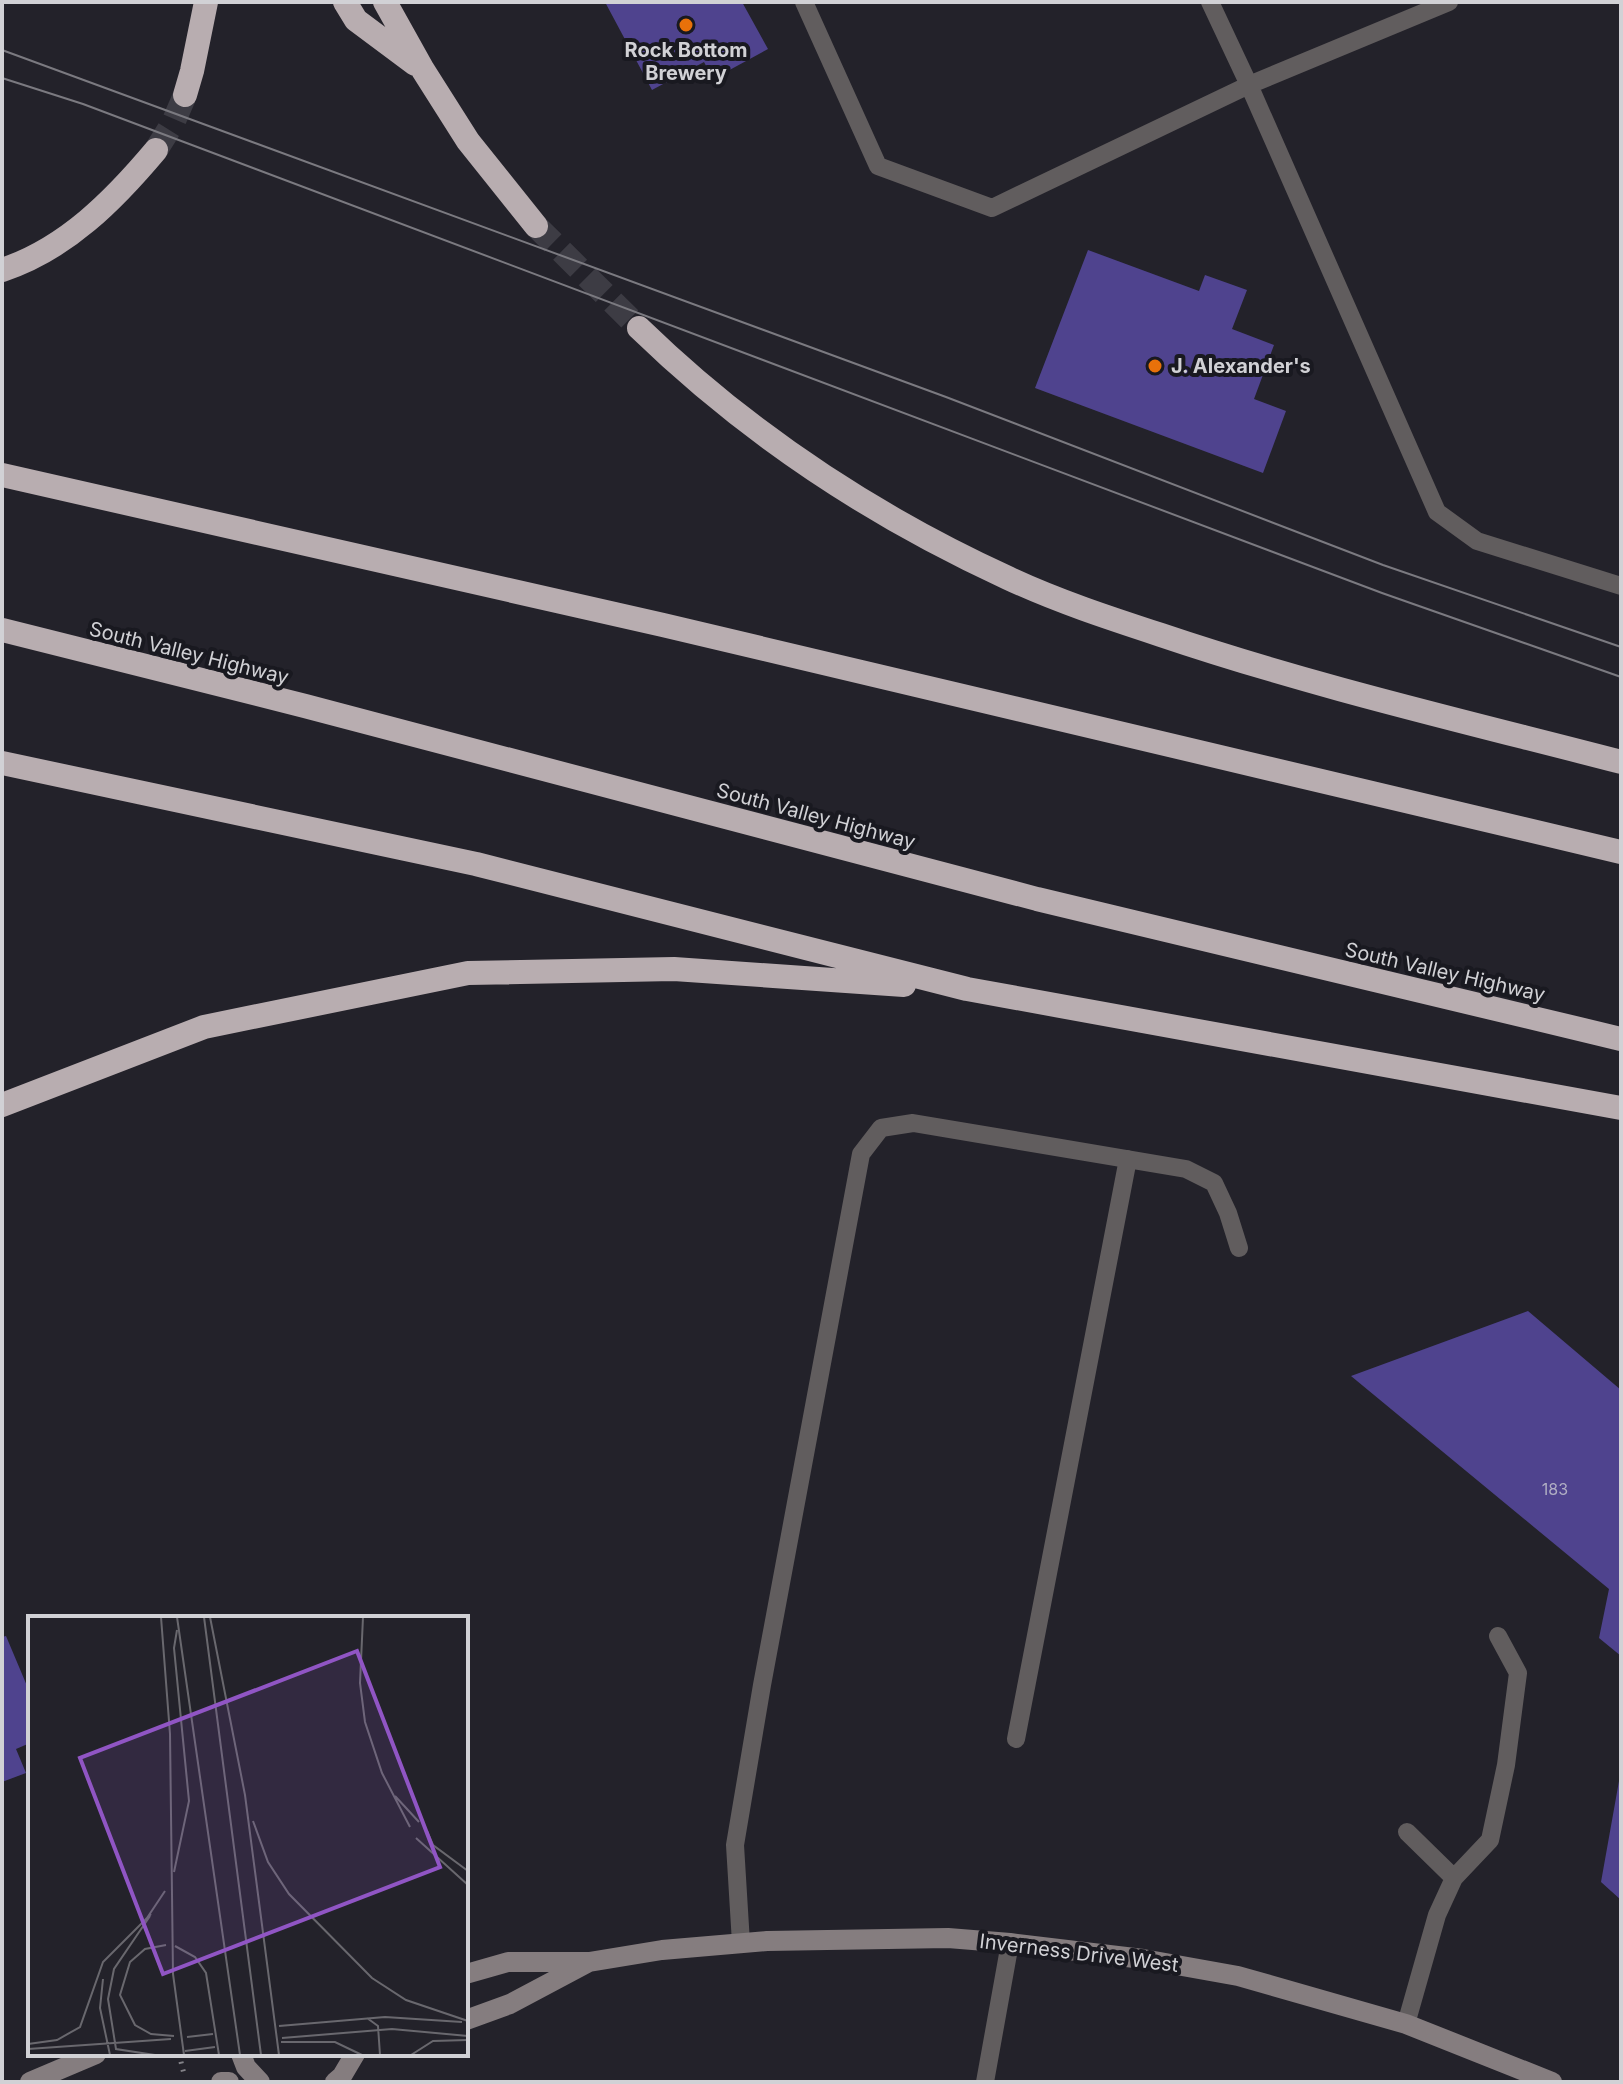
<svg xmlns="http://www.w3.org/2000/svg" width="1623" height="2084" font-family="Inter,sans-serif">
  <style>
    .building { fill: #4f438e }
    .lines { fill: none; stroke-linecap: round; stroke-linejoin: round }
    .motorway-tunnel { stroke: #3d3c44; stroke-width: 24; stroke-dasharray: 24 12; stroke-linecap: butt }
    .path { stroke: #838288; stroke-width: 5; stroke-dasharray: 2 6; stroke-linecap: butt }
    .service { stroke: #615d5e; stroke-width: 18 }
    .secondary { stroke: #857d7f; stroke-width: 20 }
    .motorway { stroke: #b8adb0; stroke-width: 24 }
    .tram { stroke: #7b7a80; stroke-width: 2 }
    .food-dot { fill: #e8710a; stroke: #191920; stroke-width: 3 }
    .labels { text-anchor: middle; dominant-baseline: central; stroke-width: 8; stroke-linejoin: round; paint-order: stroke }
    .number-label { font-size: 16px; fill: #b0aec3 }
    .poi-label { font-size: 20px; font-weight: bold; fill: #d1d1d5; stroke: #191920 }
    .street-label { font-size: 20px; fill: #d1d1d5; stroke: #191920 }
    .inset-road { fill: none; stroke: #69686e; stroke-width: 2 }
    .view { fill: #9055c4; fill-opacity: 0.15; stroke: #9055c4; stroke-width: 4 }
    .inset-edge { fill: none; stroke: #d1d1d5; stroke-width: 4 }
  </style>
  <rect width="100%" height="100%" fill="#23222a"/>
  <path class="building" d="M605,2H742L768,49L713,79L704,62L652,90Z
    M1088,250L1199,291L1205,275L1247,290L1232,329L1274,345L1254,399L1286,411L1263,473L1035,388Z
    M1528,1311L1621,1390V1656L1599,1638L1609,1589L1351,1376Z
    M6,1636L30,1693V1743L16,1749L26,1773L2,1782V1637Z
    M1619,1781H1621V1900L1601,1882Z"/>
  <g class="lines">
    <path class="motorway-tunnel" d="M156,150L173,123L185,95
      M536,226L639,328"/>
    <path class="path" d="M179,2054L184,2074"/>
    <path class="service" d="M804,2L878,166L992,208L1249,85L1449,2
      M1210,2L1249,85L1437,512L1477,541L1621,586
      M1016,1739L1128,1159
      M1407,1832L1454,1878
      M741,1943L735,1845L762,1685L861,1154L881,1128L913,1123L1186,1169L1214,1183L1228,1213L1239,1248
      M1406,2024L1437,1915L1454,1878L1490,1840L1506,1765L1518,1673L1498,1636
      M985,2082L1010,1943"/>
    <path class="secondary" d="M466,1974L508,1962H589L662,1950L767,1941L948,1938L1010,1943L1143,1959L1238,1976L1406,2024L1552,2082
      M466,2020L510,2004L589,1962
      M241,2054L246,2067L260,2082
      M30,2082L96,2054
      M221,2082H229
      M335,2082L342,2076L355,2054"/>
    <path class="motorway" d="M345,2L356,20L415,64
      M385,2L423,70L468,141L536,226
      M185,95L192,71L206,2
      M2,270C66,249 114,200 156,150
      M639,328C746,432 873,516 1008,578C1057,601 1109,618 1161,635C1312,686 1467,722 1621,762
      M2,475L663,625L1621,852
      M2,630L305,706L1037,899L1621,1039
      M2,763L476,864L967,989L1621,1108
      M2,1105L204,1027L468,973L674,969L904,985"/>
    <path class="tram" d="M2,50L946,397L1383,565L1621,647
      M2,78L83,104L1382,593L1621,677"/>
  </g>
  <g class="food-dot">
    <circle cx="686" cy="25" r="8"/>
    <circle cx="1155" cy="366" r="8"/>
  </g>
  <g class="labels">
    <g class="number-label">
      <text x="1555" y="1489">183</text>
    </g>
    <g class="poi-label">
      <text x="686" y="50">Rock Bottom<tspan x="686" dy="23">Brewery</tspan></text>
      <text x="1171" y="366" text-anchor="start">J. Alexander's</text>
    </g>
    <g class="street-label">
      <text transform="translate(189 653) rotate(14)">South Valley Highway</text>
      <text transform="translate(816 816) rotate(15)">South Valley Highway</text>
      <text transform="translate(1445 972) rotate(13)">South Valley Highway</text>
      <text transform="translate(1079 1953) rotate(7)">Inverness Drive West</text>
    </g>
  </g>
  <g transform="translate(28 1616)">
    <rect width="440" height="440" fill="#23222a"/>
    <path class="inset-road" d="M133,1L142,118L145,358L156,439M149,1L212,439M176,1L233,439M182,1L217,179L251,439M335,1L332,67L337,106L354,157L382,211M367,180L391,206M225,205L240,246L261,278L344,362L378,384L440,405M399,215L405,229L440,255M388,222L440,269M146,256L161,185L146,32L149,14M122,300L86,353L80,383L88,433L127,439M119,302L137,275M138,329L117,333L102,346L92,379L107,409L123,418L146,420M147,330L167,341L178,357L191,439M75,363L72,392L82,439M339,402L350,410L352,439M251,410L357,401L434,406M159,421L185,418M254,422L364,413L440,420M253,426H307L334,439M0,428L29,424L52,411L75,346L123,298M0,433L143,423M157,435L187,431M383,439L405,425L440,424"/>
    <path class="view" d="M329,35L412,251L135,358L52,142Z"/>
    <rect width="440" height="440" class="inset-edge"/>
  </g>
  <rect width="1623" height="2084" fill="none" stroke="#d1d1d5" stroke-width="8"/>
</svg>
